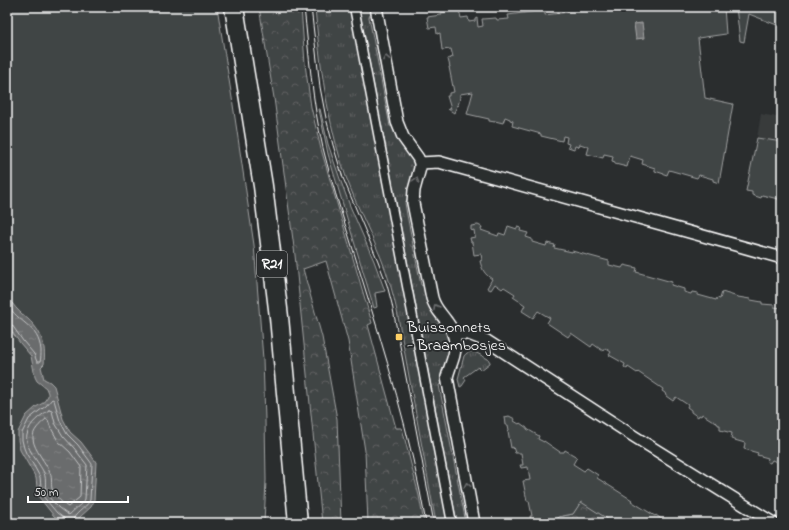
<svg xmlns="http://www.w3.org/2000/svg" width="789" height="530" font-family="'Indie Flower',sans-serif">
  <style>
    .built { fill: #373a3b }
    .grass { fill: url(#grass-tufts); stroke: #a0a2a2 }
    .forest { fill: url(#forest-crowns); stroke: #a0a2a2 }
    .green { fill: #414445; stroke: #a0a2a2 }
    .water { fill: url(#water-ripples); stroke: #a6a7a7 }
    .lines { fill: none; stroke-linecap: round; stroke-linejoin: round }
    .shore { stroke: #c3c4c5; stroke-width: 1 }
    .pedestrian-casing { stroke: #fff; stroke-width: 11 }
    .minor-casing { stroke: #fff; stroke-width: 14 }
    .primary-casing { stroke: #fff; stroke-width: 21 }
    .pedestrian { stroke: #2a2d2e; stroke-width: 8 }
    .minor { stroke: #2a2d2e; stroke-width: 11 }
    .primary { stroke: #2a2d2e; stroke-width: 18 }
    .tram { stroke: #fff; stroke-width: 1 }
    .oneway { stroke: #6a6c6d }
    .poi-dot { fill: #ffd166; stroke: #2a2d2e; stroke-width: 1.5 }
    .labels { text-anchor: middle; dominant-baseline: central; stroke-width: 4; stroke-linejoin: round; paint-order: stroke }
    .shield { fill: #2a2d2e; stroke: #bfc0c0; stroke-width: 1 }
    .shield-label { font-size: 15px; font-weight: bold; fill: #fff }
    .poi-label { font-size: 16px; fill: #fff; stroke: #2a2d2e; text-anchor: start }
  </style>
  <defs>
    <pattern id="grass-tufts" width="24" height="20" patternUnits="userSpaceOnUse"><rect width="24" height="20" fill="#414445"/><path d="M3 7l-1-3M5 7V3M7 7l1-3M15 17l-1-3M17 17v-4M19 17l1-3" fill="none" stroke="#5e6061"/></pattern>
    <pattern id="forest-crowns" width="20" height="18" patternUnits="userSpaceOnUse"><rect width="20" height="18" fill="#414445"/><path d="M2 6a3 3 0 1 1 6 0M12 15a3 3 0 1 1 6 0" fill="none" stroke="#5e6061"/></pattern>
    <pattern id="water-ripples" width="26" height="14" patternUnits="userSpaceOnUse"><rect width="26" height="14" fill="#6a6c6d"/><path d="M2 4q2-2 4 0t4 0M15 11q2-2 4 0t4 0" fill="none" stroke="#808283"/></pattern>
  </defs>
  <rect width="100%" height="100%" fill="#2a2d2e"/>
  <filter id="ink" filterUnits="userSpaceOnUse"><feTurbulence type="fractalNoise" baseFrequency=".025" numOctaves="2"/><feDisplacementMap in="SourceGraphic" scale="8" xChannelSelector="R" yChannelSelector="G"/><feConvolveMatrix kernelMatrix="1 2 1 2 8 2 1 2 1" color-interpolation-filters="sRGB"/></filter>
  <g filter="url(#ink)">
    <path class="built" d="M761,114L782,118V142L757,138Z"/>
    <path class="grass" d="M315,7H350L448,523H436L397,311C393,293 388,275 381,258C370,231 356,205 346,177C327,121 320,66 315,7Z
      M359,7H372V12L369,17L390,126H395L414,163L415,167L408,198L405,203L407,215L421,285L426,287L430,308L442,322L449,338L450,347L448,357L444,383L439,385L466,523H457Z
      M319,109H320L328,144L340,179L350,206L374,261L385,291L375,293L377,307L374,308L344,208L328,154Z
      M473,351L488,359L490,362V363L481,370L478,367L464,377L466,380L462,386L460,387L458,379L464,356C466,353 469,352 473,351Z"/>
    <path class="forest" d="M259,7H301L305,64L311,107L321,149L372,323L368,325L396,428H402L419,496L424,523H368L365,451L348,341L326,261L303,269L322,337L337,419L341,523H322L295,255L274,98Z
      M581,501L614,523H559L558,517L573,514Z"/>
    <path class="green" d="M7,7H217L232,98L254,245L263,359L265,420L266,480L264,523H7Z
      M568,7H724L726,34L698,38L705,98L733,104L719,183L713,181V179L699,175L697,178L669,170L667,175L655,171V168L642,164L643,160L630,156L627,167L615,164V162L612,161L613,156L604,154L603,158L587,154L589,147L580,144L579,147L575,146L574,149L568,147L569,144L566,143L567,137L563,136L562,141L541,136V134L512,126L513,121L510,120V119L505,117L503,123L495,121V122L489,121V119L467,114L473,92L460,94C460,105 457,104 454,113L448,109H451L447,96H449V93L454,92L449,67H450L448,59L453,57L451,49L442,50L440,33L437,34L436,27L429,28L427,17L441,15V13L459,10L461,18L468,17L469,22L475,21V19L477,18L478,27L483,26L482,19L496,18L497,20L509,19L508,15L545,10V15L568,12Z
      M736,7H782V27L749,14L744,42L740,41Z
      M757,138L782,142V200L762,195L761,198L752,195V192L746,191Z
      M478,225L482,227L481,230L498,236L499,233L505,235L508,226L517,229V227L521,228L520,231L528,233L526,237L532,239V242L546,246L547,243L555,245L554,248L572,252V251L609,261V265L622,268L624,265L637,268L636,272L672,282L671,285L684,289V292L691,294L692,292L698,293V295L716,300L717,298L720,299L722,292L738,297L750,299L751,300L762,302V304L774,305V307L782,308V466L779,465V463L772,460L770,463L767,462L768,458L757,455L758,453L744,449L745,443L731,439L732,433L720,430V425H718V424L702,414L701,416L699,415L698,417L691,412V410L687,407L688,405L676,397L673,401L666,396L665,393L662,391L663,389L638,372L637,373L628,367L627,369L624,367L625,364L609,355L611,352L605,348L603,351L593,344L591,347L571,333L568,337L547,323L550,318L538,311L533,318L522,311L525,305L513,297L515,294L504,287L502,289L495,284L491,290L487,288L492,279C484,274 482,269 480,261L482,260L481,254L474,255L472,242H471L470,238L475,237L474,230L471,231V226Z
      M509,416L515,419L514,421L519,424L520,423L527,428V429L539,436L538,439L544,442V441L560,452H564L565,450L577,457L573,464L584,471L587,468L598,475L597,478L632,500L631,501L655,516L656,515L667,523L670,519L671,520V523H614L581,502L573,514L558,517L559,523H531V522L530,516H532L529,501H527L523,481L530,480L528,467L521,468L520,465H523L521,453H515L513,447L511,448L508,431L509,430L508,425H506L505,417Z"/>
    <path class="water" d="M642,23L644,38L636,39L634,24Z
      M7,303H12C17,310 22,314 28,319C42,332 46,345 44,364L41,367L44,379L50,382L54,386L63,419L70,432L81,442L96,462L94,501L91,507L80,517L75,523H64L54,516L38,496L36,478L20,450L18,440V432L26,416L36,407L43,403L48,396V393L46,388L37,381L35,377L31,356L20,343L7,325Z"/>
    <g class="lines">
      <path class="shore" d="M7,307L10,308C21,324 38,326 41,350C41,355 41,358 40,362H37L34,354L23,341L12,325L10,323H7
        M49,410L52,411L55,423L63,436L74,448L87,465L85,499L84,501L69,515C61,511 52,502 47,494C44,488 47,480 44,473C39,462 24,447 27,435C30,422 39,417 49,410Z
        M46,419L48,420L50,426L58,441L70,452L81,467L80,497L68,507C63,504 56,497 53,491C50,486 53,479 50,473C46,462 34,450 33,439C32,431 40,424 46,419Z
        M66,523L65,519L57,513L42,495L40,477L34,466L26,453L24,448L22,440V433L29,419L39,411L46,406L52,399L54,400L60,421L67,434L78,445L92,464L90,500C86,509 73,513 72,523"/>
      <g class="pedestrian-casing">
        <path id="pedestrian" d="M354,7L452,523"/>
      </g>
      <g class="minor-casing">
        <path id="minor" d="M376,7L397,122L403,137L418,158L420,163V168L414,190L413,203L432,298C435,309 441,313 447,322C454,331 457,344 454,355C452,363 449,369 447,377L474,523
          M420,163L439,162L446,164L782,258
          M453,334H469L487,341L635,437L773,523"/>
      </g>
      <g class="primary-casing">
        <path id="primary" d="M234,7L263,186L279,317L298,523"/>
      </g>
      <use href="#pedestrian" class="pedestrian"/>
      <use href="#minor" class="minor"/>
      <use href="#primary" class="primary"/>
      <path class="tram" d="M304,7C309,54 312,101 323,148C333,189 347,229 359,269C385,353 411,437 426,523
        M311,7L320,87L326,118L333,145L343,178L378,261L387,285L392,304L434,523"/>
    </g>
    <defs><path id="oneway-chevron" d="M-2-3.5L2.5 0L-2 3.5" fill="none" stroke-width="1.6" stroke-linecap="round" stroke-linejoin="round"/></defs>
    <g class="oneway">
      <use href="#oneway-chevron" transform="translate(386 58) rotate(-101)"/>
      <use href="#oneway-chevron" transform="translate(416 180) rotate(-73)"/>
      <use href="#oneway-chevron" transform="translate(436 307) rotate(-120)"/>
      <use href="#oneway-chevron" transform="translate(467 485) rotate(-101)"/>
    </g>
  </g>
  <rect class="poi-dot" x="395" y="333" width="8" height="8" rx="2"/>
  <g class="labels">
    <rect class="shield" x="257" y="251" width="30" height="26" rx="3"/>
    <g class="shield-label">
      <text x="272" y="264">R21</text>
    </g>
    <g class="poi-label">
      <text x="407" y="328">Buissonnets<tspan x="407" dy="18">- Braambosjes</tspan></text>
    </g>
  </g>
  <rect width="789" height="530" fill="none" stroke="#2a2d2e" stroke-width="24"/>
  <rect x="12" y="12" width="765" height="506" fill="none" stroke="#fff" stroke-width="1.5" filter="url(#ink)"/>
  <path d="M28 496v6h100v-6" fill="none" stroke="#ffffff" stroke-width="2"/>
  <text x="34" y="496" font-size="12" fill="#ffffff" stroke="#2a2d2e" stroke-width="3" paint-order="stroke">50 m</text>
</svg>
